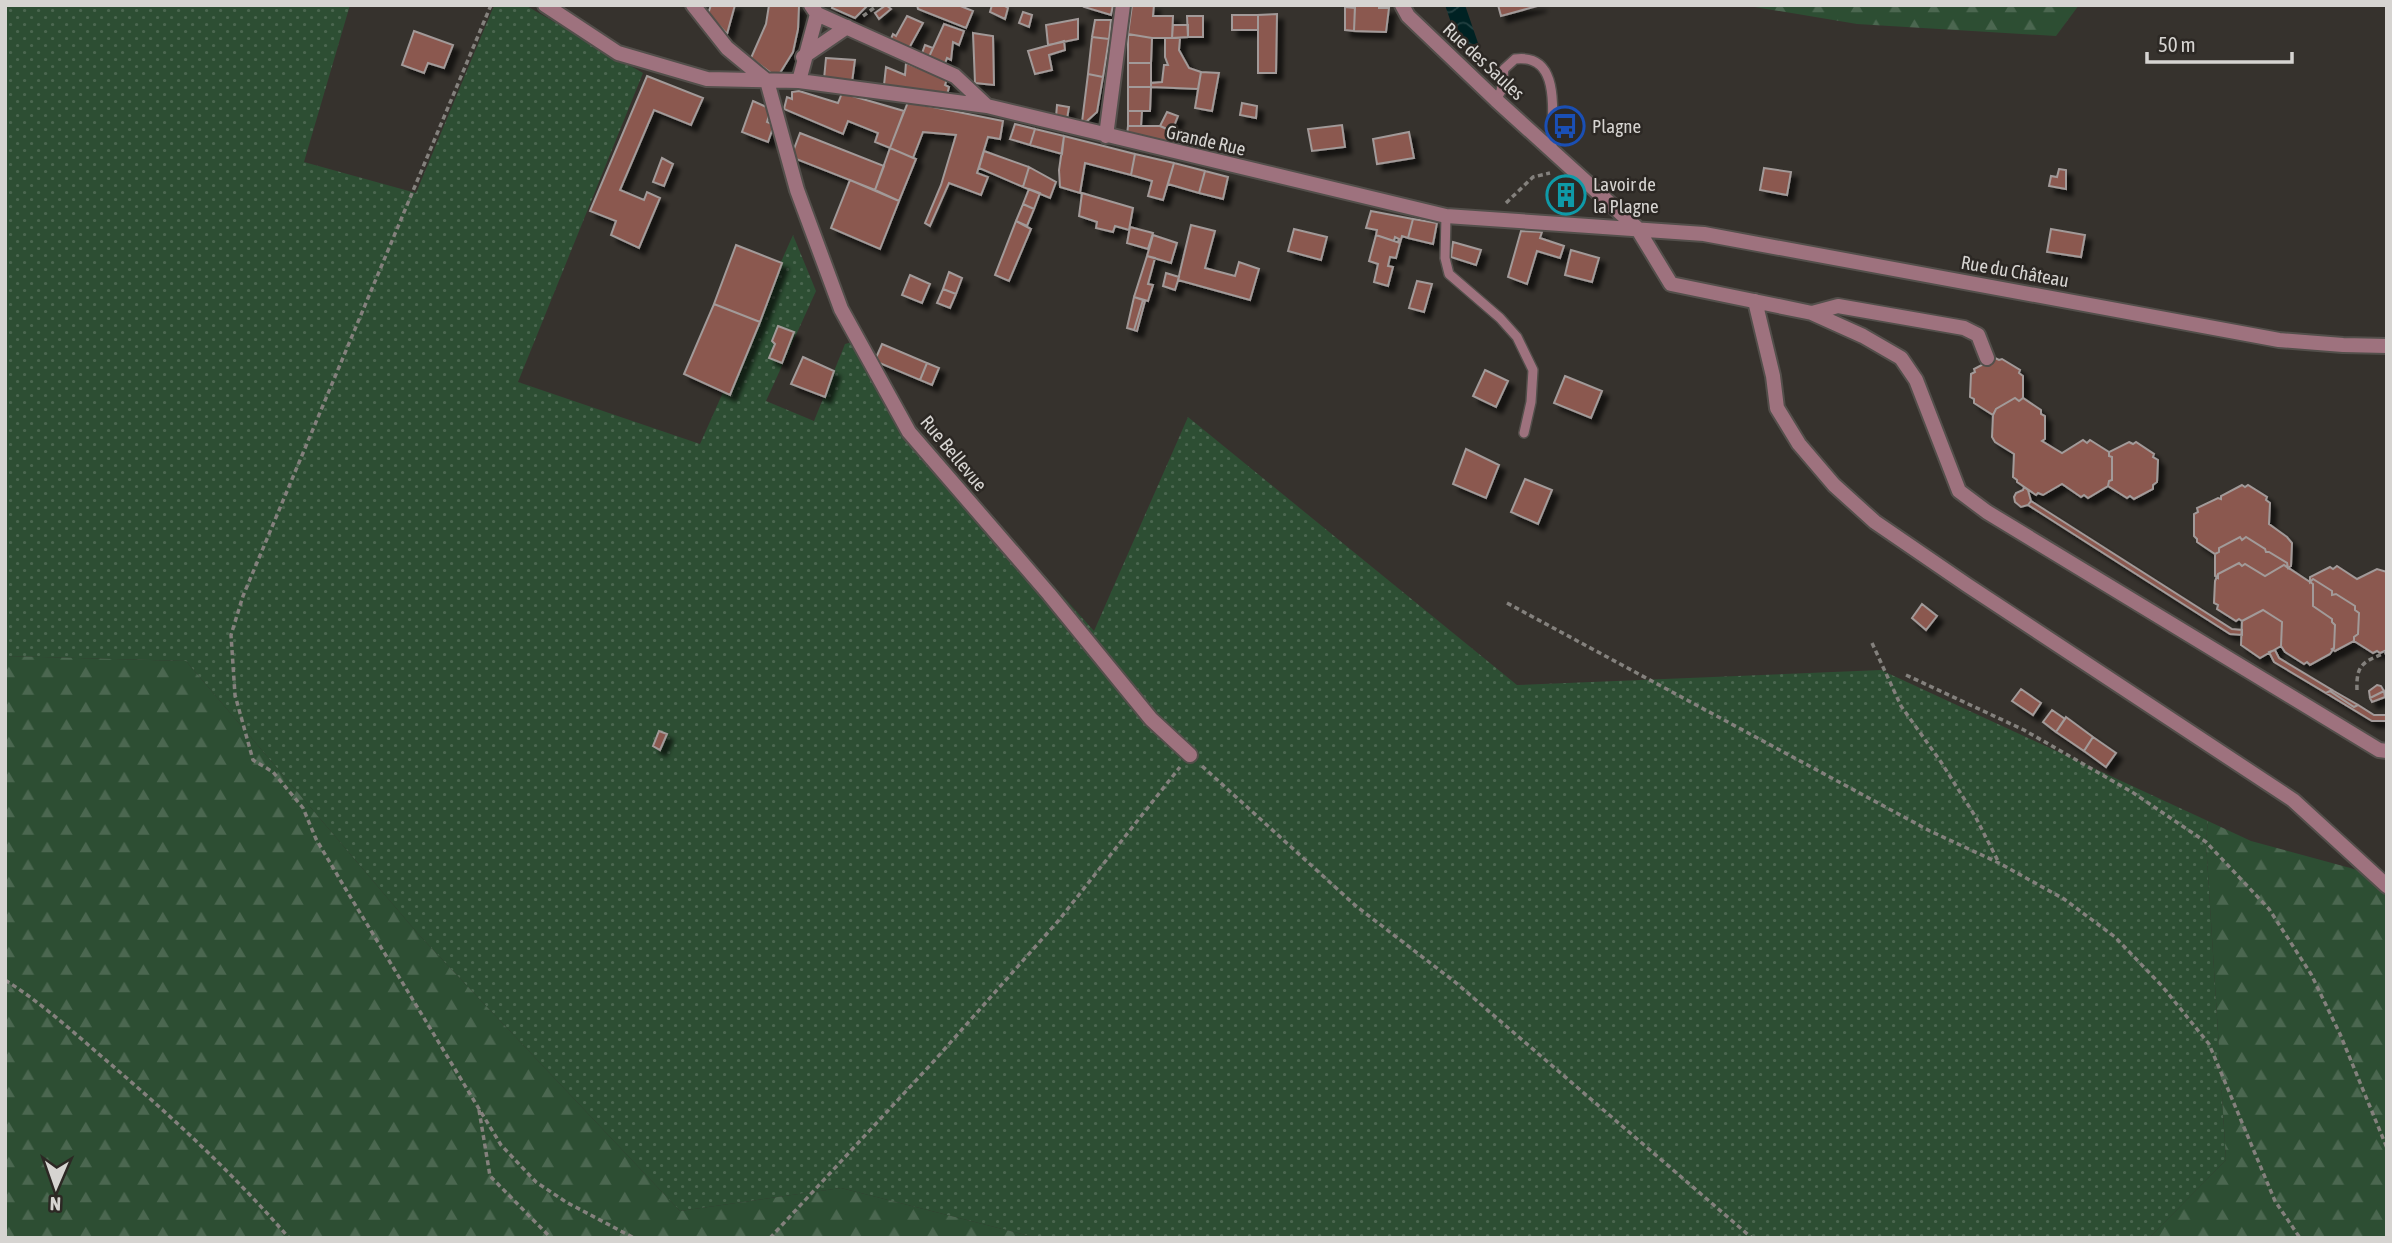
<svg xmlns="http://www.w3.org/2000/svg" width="2392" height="1243" font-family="'Asap Condensed',sans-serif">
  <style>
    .grass { fill: url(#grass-dots) }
    .forest { fill: url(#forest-firs) }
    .water { fill: url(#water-waves) }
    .building { fill: #8b594f; stroke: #a29a99; stroke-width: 2; filter: url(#shadow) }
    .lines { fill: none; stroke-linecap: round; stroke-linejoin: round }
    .lane-casing { stroke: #534f4b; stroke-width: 12 }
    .street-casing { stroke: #534f4b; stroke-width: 18 }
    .path { stroke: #84817d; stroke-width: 3.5; stroke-dasharray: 5 3.5; stroke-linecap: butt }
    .lane { stroke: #9e727e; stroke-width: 9 }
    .street { stroke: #9e727e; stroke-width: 14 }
    .labels { text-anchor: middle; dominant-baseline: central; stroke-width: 5; stroke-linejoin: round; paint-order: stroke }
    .street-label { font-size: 19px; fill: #d6d4d1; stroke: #2c2824 }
    .poi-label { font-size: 19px; fill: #d6d4d1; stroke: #2c2824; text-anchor: start }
  </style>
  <defs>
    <pattern id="grass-dots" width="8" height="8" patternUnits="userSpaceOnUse" patternTransform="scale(1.75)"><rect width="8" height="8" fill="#2d4e33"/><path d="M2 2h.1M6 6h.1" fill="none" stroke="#4b6750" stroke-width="1.8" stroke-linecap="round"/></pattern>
    <pattern id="forest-firs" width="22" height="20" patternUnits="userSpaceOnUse" patternTransform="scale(1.75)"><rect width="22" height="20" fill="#2d4e33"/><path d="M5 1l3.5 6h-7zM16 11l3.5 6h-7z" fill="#4b6750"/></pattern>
    <pattern id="water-waves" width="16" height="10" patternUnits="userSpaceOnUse" patternTransform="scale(1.75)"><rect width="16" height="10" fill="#002223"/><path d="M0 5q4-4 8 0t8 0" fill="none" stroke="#244142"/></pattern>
    <filter id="shadow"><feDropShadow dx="6" dy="6" stdDeviation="2" flood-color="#0009"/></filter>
  </defs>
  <rect width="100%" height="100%" fill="#36322d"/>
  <path class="grass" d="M5,5H350L304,162L416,193L493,8L496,5H525L643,73L518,382L700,444L793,235L816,291L766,401L814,421L845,344L863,339L909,418L950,470L1094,631L1188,417L1517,685L1881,670L2208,821L2206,842L2226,1160L2149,1238H1038L841,1188L680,1211L419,935L186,661L5,656Z"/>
  <path class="forest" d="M1743,5H2079L2056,36L1857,24Z
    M5,656L186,661L419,935L680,1211L841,1188L1038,1238H5Z
    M2208,821L2251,841L2387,878V1238H2149L2226,1160L2206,842Z"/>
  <path class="water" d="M1445,5H1465L1478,43L1460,49Z"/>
  <path class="building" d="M711,5H735L727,34L708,14Z
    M769,5L799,6L798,29L793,52L780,73H771L751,58L766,24Z
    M833,5H868L855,18L832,8Z
    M886,5L891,9L879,19L875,13Z
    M917,5H958L973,11L966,28L918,9Z
    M992,5H1003L1008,8L1005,19L990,12Z
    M1085,5H1113L1111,15L1084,7Z
    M1132,5H1154L1153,16H1173L1172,38H1152L1128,34Z
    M1355,5H1379V8H1389L1386,32L1354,31Z
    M1498,5H1541L1501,16Z
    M1345,7L1355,8L1354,31L1345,30Z
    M1023,12L1032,15L1029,27L1019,23Z
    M1277,14L1276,73H1258V15Z
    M1232,15H1258V30H1232Z
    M907,16L923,23L908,50L889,43L893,34L896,36Z
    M1187,16H1203V37H1188Z
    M1078,19V39L1048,45L1046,25Z
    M1095,20H1111L1109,39L1092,37Z
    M944,24L964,31L959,45L953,42L951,60L947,58L944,66L928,59Z
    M1173,25H1188V37L1172,38Z
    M414,31L453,45L444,68L428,63L424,73L402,65Z
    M973,33L993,36L994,85L975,83Z
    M1128,34L1152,38L1151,63H1128Z
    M1092,37L1109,39L1103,77L1088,74Z
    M1165,38H1180L1179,50L1189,68L1201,72L1198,89L1151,87V83L1162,82L1164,65H1168L1165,57Z
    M1064,41L1065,50L1049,55L1052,70L1035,74L1028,51Z
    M925,45L933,48L928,59L921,56Z
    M826,58L855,60L852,82L824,79Z
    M906,63L947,79L945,85L949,87L947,95L884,85L886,67L905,75Z
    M1128,63H1151V87H1128Z
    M1201,72L1219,73L1212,111L1195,108Z
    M1088,74L1103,77L1097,112L1087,121L1082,122Z
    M647,76L703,98L691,125L654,110L620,190L644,200L647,192L660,198L639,248L611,235L616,221L590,211Z
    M1128,87H1151L1150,111H1128Z
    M799,91L838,103L842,93L904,111L890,148L875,142L878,133L848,121L843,134L784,109L787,97L792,99V92Z
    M753,101L771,109L767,122L774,125L768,142L742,132Z
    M908,102L1003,121L1000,139L988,137L977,173L988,177L981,195L949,183L930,226L925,223L941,185L956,135L923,132L913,158L890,148Z
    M1242,103L1257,106L1256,118L1240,115Z
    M1057,105L1069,107L1067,119L1056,117Z
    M1128,111H1142L1141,126H1128Z
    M1167,112L1178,116L1172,131L1160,126Z
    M1015,124L1035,129L1030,145L1010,139Z
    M1342,125L1345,147L1312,151L1308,129Z
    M1128,126H1160L1178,134L1177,146L1127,135Z
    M1035,129L1064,136L1062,154L1030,145Z
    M1409,132L1414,158L1377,164L1373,139Z
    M800,133L884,166L875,190L791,157Z
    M1064,136L1135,154L1131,175L1085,163L1080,193L1060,187L1059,170Z
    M890,148L916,159L899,201L875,190Z
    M984,151L1029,167L1023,187L979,168Z
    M1135,154L1174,163L1163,200L1148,196L1152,181L1131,175Z
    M662,158L673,164L664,186L653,182Z
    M1174,163L1205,171L1199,193L1168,184Z
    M1029,167L1056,182L1050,198L1023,187Z
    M1764,168L1791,172L1787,195L1760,190Z
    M2059,169L2066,170V189L2049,186L2051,176L2057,177Z
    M1205,171L1228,177L1223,199L1199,193Z
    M1568,173L1582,188L1565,203L1552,188Z
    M850,180L899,201L880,249L831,228Z
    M1029,189L1040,193L1034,209L1023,204Z
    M1082,193L1133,208L1129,230L1115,226L1113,232L1096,228L1097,222L1079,216Z
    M1023,204L1034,209L1027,226L1016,221Z
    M1371,211L1413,219L1408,238L1402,236L1400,243L1398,242L1399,239L1395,237L1394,241L1376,235L1377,230L1366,228Z
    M1413,219L1437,223L1433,244L1408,238Z
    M1016,221L1031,229L1009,281L995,275Z
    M1191,225L1215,231L1205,268L1235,276L1239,262L1259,269L1250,300L1178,280Z
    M1130,227L1153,233L1148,249L1127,243Z
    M1294,229L1327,237L1321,260L1288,251Z
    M2051,229L2085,235L2081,257L2047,252Z
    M1521,231L1542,232L1540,238L1564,246L1560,258L1537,251L1527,284L1508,277Z
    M1153,235L1177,243L1171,263L1147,256Z
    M1376,235L1400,243L1396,258L1390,257L1388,266L1393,267L1388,286L1374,282L1378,264L1369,261Z
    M1453,242L1481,250L1476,265L1451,257Z
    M736,245L782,263L760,322L714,304Z
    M1571,250L1599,258L1592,282L1565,275Z
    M1147,256L1155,258L1148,284L1153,285L1148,301L1134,297Z
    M949,272L962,278L956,294L943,289Z
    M1166,273L1179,277L1175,290L1163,286Z
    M910,275L930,284L922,303L902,295Z
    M1417,281L1432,284L1424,312L1409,308Z
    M943,289L956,294L950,308L937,303Z
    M1134,297L1143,300L1134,330L1127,328Z
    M1143,300L1145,301L1137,331L1134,330Z
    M714,304L760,322L730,395L684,374Z
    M778,326L794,332L782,363L769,358L775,344L772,341Z
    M882,344L927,363L920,380L877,362L875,360Z
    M803,357L834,371L825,397L791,384Z
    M1995,358L1999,360L2002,359L2020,370L2019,373L2023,376V398L2019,401L2015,398L1996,409L1993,415L1974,403V399L1970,397L1971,374L1975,372L1974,369Z
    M927,363L939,368L932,385L920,380Z
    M1485,370L1508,381L1496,407L1473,396Z
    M1565,376L1602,391L1591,418L1554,403Z
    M2015,398L2019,401L2023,398L2041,410V414L2045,416V439L2042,441L2062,453L2083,440L2087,443L2090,440L2109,452V456L2112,457V480L2109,481L2108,486L2088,498L2084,495L2081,497L2062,484L2043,495L2038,493L2036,495L2017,482V480L2013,477L2014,454L1995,442L1992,437L1993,415L1996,409Z
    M2129,442L2133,444L2136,442L2154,454L2153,457L2158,460L2157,482L2153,485V489L2134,499L2130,496L2127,498L2108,486L2109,481L2112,480V457L2109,456V452Z
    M1466,449L1499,465L1486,498L1453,484Z
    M1525,479L1552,490L1538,524L1511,512Z
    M2242,485L2245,487L2248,485L2267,497L2266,500L2270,503L2269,524L2287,537L2292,543L2291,566L2288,568L2287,563L2269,552H2266L2265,549L2246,537L2242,540L2240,537L2219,548V552L2215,554L2197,542V539L2194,536V514L2198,512L2197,508L2218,498L2221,499V496Z
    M2024,487L2028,490L2031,501L2028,505L2021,507L2015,502L2014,497L2016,493L2023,490Z
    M2031,501L2232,629L2242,630V635L2230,634L2028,505Z
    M2240,537L2242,540L2246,537L2265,549L2266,552H2269L2287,563L2288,568L2284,565L2265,576L2245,564L2242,566L2239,563L2218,574V578L2215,576V554L2219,552V548Z
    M2239,563L2242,566L2245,564L2265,576L2284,565L2313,584V606L2332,619V622L2335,625L2334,648L2330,654L2310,665L2307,662L2304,664L2285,652L2281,646L2282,622L2263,610L2242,621L2239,619L2236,621L2217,609L2218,605L2214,603L2215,581L2218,574Z
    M2337,566L2357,579L2377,569L2387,572V650L2380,653L2377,651L2373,653L2354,641V637L2358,634L2359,613L2355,610V606L2336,594L2332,595V591L2313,579L2310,582V577L2330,567L2333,569Z
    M2313,579L2332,591V595L2336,594L2355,606V610L2359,613L2358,634L2354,637V641L2335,651L2332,649L2334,648L2335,625L2332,622V619L2313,606V584L2310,582Z
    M1922,604L1937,616L1926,630L1912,618Z
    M2263,610L2282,622L2281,646L2260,658L2241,645L2242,621Z
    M2275,650L2279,658L2332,690L2326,693L2274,662L2269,652Z
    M2377,685L2381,686L2384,691L2370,698L2369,691Z
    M2021,689L2041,703L2033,715L2012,701Z
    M2332,690L2358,705L2354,707L2330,691Z
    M2330,691L2354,707L2358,705L2374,715H2387V721H2372L2326,693Z
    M2384,691L2385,697L2372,702L2370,698Z
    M2052,710L2065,719L2056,732L2043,722Z
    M2066,717L2093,737L2084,751L2056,732Z
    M659,731L667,734L660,750L653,746Z
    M2093,737L2116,753L2106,767L2084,751Z"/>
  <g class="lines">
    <g class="lane-casing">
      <path id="lane" d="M1496,100L1501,91L1504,69L1515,59C1563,53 1551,116 1552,149
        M1446,216L1445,258L1449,274L1500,318L1517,337L1533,370L1531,402L1524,433"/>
    </g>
    <g class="street-casing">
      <path id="street" d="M545,5L618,53L707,79L799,81L987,106L1446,216L1704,234L2279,340L2343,345L2387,346
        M693,5L727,48L767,81
        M1402,5L1408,16L1496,100L1637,228L1671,284L1812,313L1863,336L1901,358L1916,380L1959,491L1987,512L2379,750L2387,751
        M817,14L955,76L987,106
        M803,57L847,27
        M767,81L797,190L841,309L909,432L1049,594L1151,719L1190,755
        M799,81L817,14L811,5
        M1106,136L1123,5
        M1755,301L1773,376L1777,408L1799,444L1834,485L1875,522L1967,585L2293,800L2387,886
        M1812,313L1838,306L1964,328L1978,335L1987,358"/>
    </g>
    <path class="path" d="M491,5L243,596L231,635L235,695L253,760L273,772L303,808L316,839L345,888L501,1145L536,1182L566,1202L634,1238
      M863,16L878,5
      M1506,203L1533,177L1550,173
      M1507,603L1930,831L1999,863L2064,899L2115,937L2162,986L2209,1044L2275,1201L2300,1238
      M1872,643L1901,706L1941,762L1975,816L1998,861
      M1906,675L2024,730L2132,792L2206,842L2269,909L2311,974L2340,1034L2387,1148
      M2357,690C2356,663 2364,662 2387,652
      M1202,766L1356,906L1455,982L1752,1238
      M5,980C40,1002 70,1029 101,1056C167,1112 232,1172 289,1238
      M479,1110L490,1176L551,1238
      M770,1238L934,1061L1059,920L1180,767"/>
    <use href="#lane" class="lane"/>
    <use href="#street" class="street"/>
  </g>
  <defs>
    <g id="bus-ring" transform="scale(2.0125)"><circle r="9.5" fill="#2c2824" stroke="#1a4fb4" stroke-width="1.5"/><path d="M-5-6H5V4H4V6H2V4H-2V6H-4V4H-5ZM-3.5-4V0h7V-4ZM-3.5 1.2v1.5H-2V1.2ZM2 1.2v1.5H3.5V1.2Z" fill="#1a4fb4"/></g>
    <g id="building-ring" transform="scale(2.0125)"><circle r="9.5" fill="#2c2824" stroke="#0f9aa8" stroke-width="1.5"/><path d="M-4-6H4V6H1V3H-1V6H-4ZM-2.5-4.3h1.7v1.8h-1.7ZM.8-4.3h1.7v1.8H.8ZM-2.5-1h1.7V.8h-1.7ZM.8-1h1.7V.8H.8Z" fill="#0f9aa8"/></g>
  </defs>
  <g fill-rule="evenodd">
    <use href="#bus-ring" x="1565" y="126"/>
    <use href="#building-ring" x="1566" y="195"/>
  </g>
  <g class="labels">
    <g class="street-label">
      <text transform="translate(1484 61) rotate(43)">Rue des Saules</text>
      <text transform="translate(1206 140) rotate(13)">Grande Rue</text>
      <text transform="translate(2015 271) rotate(10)">Rue du Château</text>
      <text transform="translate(954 453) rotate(50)">Rue Bellevue</text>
    </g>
    <g class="poi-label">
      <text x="1592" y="126">Plagne</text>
      <text x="1593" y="184">Lavoir de<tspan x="1593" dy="22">la Plagne</tspan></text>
    </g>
  </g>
  <rect width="2392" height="1243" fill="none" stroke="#d6d4d1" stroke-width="14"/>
  <g transform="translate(56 1187) rotate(182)" stroke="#2c2824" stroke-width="5" paint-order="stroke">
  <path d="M0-5L12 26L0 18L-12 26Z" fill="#d6d4d1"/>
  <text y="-10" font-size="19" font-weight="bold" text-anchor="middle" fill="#d6d4d1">N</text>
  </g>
  <path d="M2147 52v10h145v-10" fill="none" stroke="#d6d4d1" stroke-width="3.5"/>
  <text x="2158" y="52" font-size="21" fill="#d6d4d1" stroke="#2c2824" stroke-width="5" paint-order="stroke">50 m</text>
</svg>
